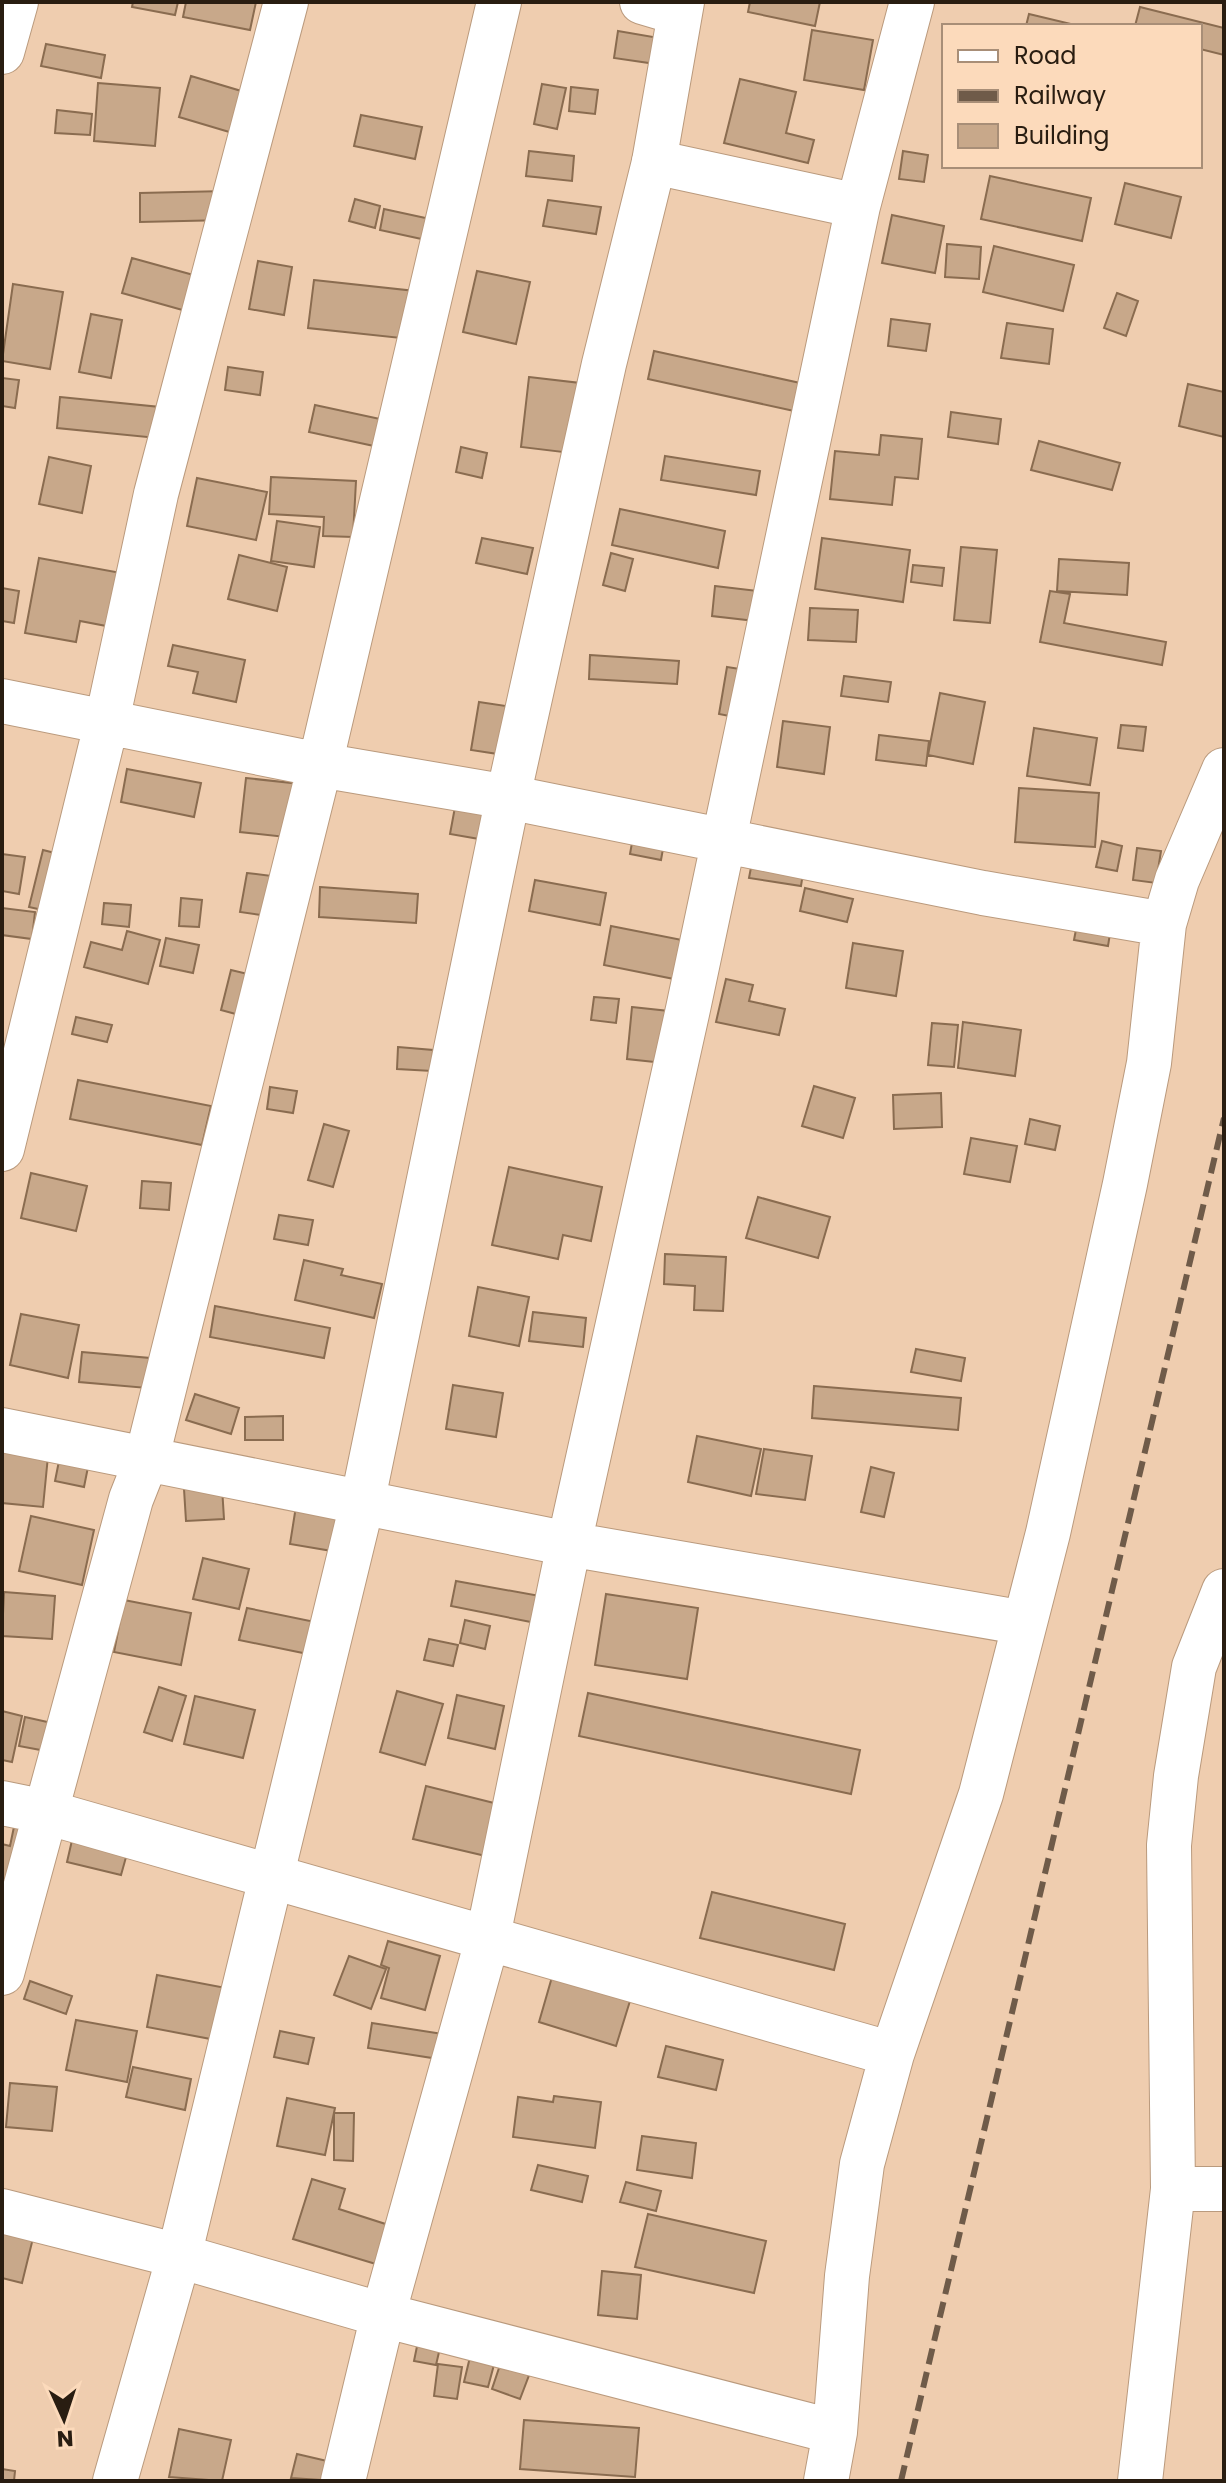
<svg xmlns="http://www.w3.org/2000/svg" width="1226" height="2483" font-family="Poppins,sans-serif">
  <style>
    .building { fill: #c8a88a; stroke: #8a6c50; stroke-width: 2 }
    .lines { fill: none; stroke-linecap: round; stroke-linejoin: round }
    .minor-casing { stroke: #ba9a7d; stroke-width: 46 }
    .tertiary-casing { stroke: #ba9a7d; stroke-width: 46 }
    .minor { stroke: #fff; stroke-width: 44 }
    .tertiary { stroke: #fff; stroke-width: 44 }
    .rail { stroke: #6f5b49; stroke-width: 6; stroke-dasharray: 16 8; stroke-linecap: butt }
  </style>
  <rect width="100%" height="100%" fill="#efcdaf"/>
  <path class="building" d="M133,2H178L175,15L132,7Z
    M186,2H256L250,30L183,17Z
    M750,2H820L815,26L748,12Z
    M1140,7L1224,28V55L1200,49V26H1135Z
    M1029,14L1071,24V26H1026Z
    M812,30L873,40L864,90L804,80Z
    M618,31L659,38L656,64L614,58Z
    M46,44L105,55L101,78L41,66Z
    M191,76L258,96L246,137L179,117Z
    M740,79L796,92L786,133L814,140L808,163L724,143Z
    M98,83L160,88L155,146L94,141Z
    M542,84L566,88L557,129L534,124Z
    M571,87L598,90L595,114L569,111Z
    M57,110L92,114L90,135L55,133Z
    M361,115L422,127L415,159L354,146Z
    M529,151L574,156L572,181L526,176Z
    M903,151L928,155L924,182L899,179Z
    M990,176L1091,198L1082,241L981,219Z
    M1125,183L1181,197L1171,238L1115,224Z
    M226,191L227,220L140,222V193Z
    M355,199L380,206L375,228L349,221Z
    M548,200L601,207L596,234L543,226Z
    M384,209L444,222L440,243L380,230Z
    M892,215L944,226L935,273L882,263Z
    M947,244L981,247L979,279L945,277Z
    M994,246L1074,265L1063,311L983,292Z
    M132,258L197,276L186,311L122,293Z
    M258,261L292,267L284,315L249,309Z
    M477,271L530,282L516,344L463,332Z
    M314,280L415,291L410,339L308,328Z
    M13,284L63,292L50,369L2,361Z
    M1117,293L1138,301L1126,336L1104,328Z
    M91,314L122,320L111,378L79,372Z
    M891,319L930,324L926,351L888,346Z
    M1007,323L1053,329L1049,364L1001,358Z
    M654,351L814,386L808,414L648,379Z
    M228,367L263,372L260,395L225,390Z
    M529,377L580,383L571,453L521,447Z
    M2,378L19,380L15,408L2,406Z
    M1188,384L1224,392V437L1179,426Z
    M60,397L160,407L157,438L57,428Z
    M315,405L380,419L374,446L309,432Z
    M951,412L1001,419L998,444L948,437Z
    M881,435L922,439L918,479L895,477L892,505L830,499L835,451L879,455Z
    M1039,441L1120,463L1112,490L1031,470Z
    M461,447L487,453L482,478L456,472Z
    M665,456L760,471L756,495L661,480Z
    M49,457L91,466L82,513L39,504Z
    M271,477L356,481L353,537L323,536L324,517L269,514Z
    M197,478L267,492L256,540L187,526Z
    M620,509L725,531L718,568L612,545Z
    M277,521L320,527L314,567L271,561Z
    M482,538L533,548L527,574L476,563Z
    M822,538L910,550L903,602L815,589Z
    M961,547L997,550L990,623L954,620Z
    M611,553L633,559L625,591L603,585Z
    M239,555L287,567L277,611L228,599Z
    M39,558L132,575L122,629L80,621L76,642L25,633Z
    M1059,559L1129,563L1127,595L1057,591Z
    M913,565L944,568L942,586L911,582Z
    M715,586L767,592L764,622L712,616Z
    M2,588L19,591L14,623L2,621Z
    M1050,591L1070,594L1064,623L1166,642L1162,665L1040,642Z
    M810,608L858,610L856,642L808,640Z
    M173,645L245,660L236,702L193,693L198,672L168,666Z
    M590,655L679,661L677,684L589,679Z
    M727,667L753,671L745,719L719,714Z
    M844,676L891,682L888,702L841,696Z
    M940,693L985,702L973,764L928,755Z
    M479,702L506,706L498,754L471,750Z
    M783,721L830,727L824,774L777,767Z
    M1121,725L1146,727L1143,751L1118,748Z
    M1034,728L1097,738L1090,785L1027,776Z
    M879,735L929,741L926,766L876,760Z
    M127,769L201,783L194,817L121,802Z
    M246,778L310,785L304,839L240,832Z
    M1019,788L1099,793L1095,847L1015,842Z
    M458,791L493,798L485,840L450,834Z
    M635,826L666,832L661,860L630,854Z
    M1102,841L1122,846L1117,871L1096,867Z
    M1137,848L1161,851L1156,883L1133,880Z
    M43,850L71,857L56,913L29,907Z
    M754,852L805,860L801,886L749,878Z
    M2,854L25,857L19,894L2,891Z
    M247,873L288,878L281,918L240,912Z
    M535,880L606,893L600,925L529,911Z
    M320,887L418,894L416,923L319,917Z
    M805,888L853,899L847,922L800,911Z
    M181,898L202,900L199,927L179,926Z
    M104,903L131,905L129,927L102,924Z
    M2,908L35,912L32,939L2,935Z
    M1080,909L1113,915L1108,946L1074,940Z
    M611,926L687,941L679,980L604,965Z
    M127,931L160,940L148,984L84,967L91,942L122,950Z
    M166,938L199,945L193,973L160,966Z
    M853,943L903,951L896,996L846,988Z
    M231,970L264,978L254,1019L221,1010Z
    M726,979L753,985L749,1001L785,1009L779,1035L716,1022Z
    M594,997L619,999L616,1023L591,1020Z
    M632,1007L678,1012L673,1064L627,1059Z
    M76,1017L112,1025L107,1042L72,1034Z
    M963,1022L1021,1030L1015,1076L958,1068Z
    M932,1023L958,1025L954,1067L928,1065Z
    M398,1047L433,1050L432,1071L397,1069Z
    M78,1080L211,1106L202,1145L70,1119Z
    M814,1086L855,1098L843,1138L802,1126Z
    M270,1087L297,1091L293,1113L267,1109Z
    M941,1093L942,1127L894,1129L893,1095Z
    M1030,1119L1060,1126L1055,1150L1025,1144Z
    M324,1124L349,1131L333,1187L308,1180Z
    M971,1138L1017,1146L1010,1182L964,1174Z
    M509,1167L602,1187L591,1241L563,1235L558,1259L492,1245Z
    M31,1173L87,1186L76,1231L21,1218Z
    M142,1181L171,1183L169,1210L140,1208Z
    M758,1197L830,1217L818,1258L746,1238Z
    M279,1215L313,1220L308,1245L274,1239Z
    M665,1254L726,1257L723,1311L694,1310L695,1286L664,1284Z
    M304,1260L343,1269L341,1275L382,1284L374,1318L295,1300Z
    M478,1287L529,1297L519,1346L469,1336Z
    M215,1306L330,1328L324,1358L210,1337Z
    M533,1312L586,1318L583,1347L529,1341Z
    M21,1314L79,1325L68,1378L10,1365Z
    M916,1349L965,1358L961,1381L911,1372Z
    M82,1352L150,1358L147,1388L79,1382Z
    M453,1385L503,1393L496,1437L446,1429Z
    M814,1386L961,1398L958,1430L812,1418Z
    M195,1394L239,1408L231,1434L186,1420Z
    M283,1416V1440H245V1417Z
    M697,1436L761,1449L751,1496L688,1482Z
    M764,1449L812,1456L805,1500L756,1494Z
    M61,1451L90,1457L84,1487L55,1481Z
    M2,1452L48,1456L43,1507L2,1503Z
    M871,1467L894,1473L884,1517L861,1512Z
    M222,1487L224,1519L186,1521L184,1489Z
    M297,1500L339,1506L332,1551L290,1544Z
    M31,1516L94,1530L82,1585L19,1571Z
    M203,1558L249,1569L239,1609L193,1599Z
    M456,1581L551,1598L546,1625L451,1606Z
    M4,1592L55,1596L52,1639L2,1636Z
    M606,1594L698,1608L687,1679L595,1665Z
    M124,1600L191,1613L181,1665L114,1652Z
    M247,1608L315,1622L308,1654L239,1640Z
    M465,1620L490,1626L485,1649L460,1643Z
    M429,1639L458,1645L453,1666L424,1660Z
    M159,1687L186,1696L172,1741L144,1732Z
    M397,1691L443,1704L425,1765L380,1752Z
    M588,1693L860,1750L851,1794L579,1736Z
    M457,1695L504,1706L495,1749L448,1738Z
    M195,1696L255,1710L243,1758L184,1744Z
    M2,1711L22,1716L12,1762L2,1760Z
    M25,1717L52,1723L46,1751L19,1746Z
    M426,1786L502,1805L490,1857L413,1839Z
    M15,1822L38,1826L2,1892V1844L10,1846Z
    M73,1836L128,1850L121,1875L67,1862Z
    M712,1892L845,1924L834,1970L700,1938Z
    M388,1941L440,1956L425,2010L381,1998L389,1968L381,1965Z
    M349,1956L386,1969L371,2009L334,1995Z
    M157,1975L226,1988L216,2040L147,2027Z
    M552,1977L630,2001L616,2046L539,2022Z
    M30,1981L72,1996L66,2014L24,1999Z
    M76,2020L137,2031L127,2082L66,2070Z
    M372,2023L449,2035L445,2060L368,2048Z
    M280,2031L314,2038L308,2064L274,2057Z
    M666,2046L723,2060L716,2090L658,2077Z
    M133,2067L191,2079L185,2110L126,2097Z
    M10,2083L57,2087L52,2131L6,2127Z
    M554,2096L601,2102L595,2148L513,2137L518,2097L553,2102Z
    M287,2098L335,2108L325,2155L277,2146Z
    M334,2113H354L353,2161L334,2160Z
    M642,2136L696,2143L692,2178L637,2170Z
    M538,2165L588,2176L582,2202L531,2190Z
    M312,2179L345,2189L339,2209L401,2229L389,2268L293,2239Z
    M626,2182L661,2191L656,2211L620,2202Z
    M648,2214L766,2241L754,2293L635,2267Z
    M2,2226L34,2234L22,2283L2,2278Z
    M602,2271L641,2275L637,2319L598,2315Z
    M422,2322L445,2326L436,2365L414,2361Z
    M470,2357L495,2361L488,2387L464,2382Z
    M502,2359L531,2370L520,2399L492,2389Z
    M438,2364L462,2367L457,2399L434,2396Z
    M524,2420L639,2428L635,2477L520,2469Z
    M179,2429L231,2440L222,2481L169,2477Z
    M297,2454L340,2464L336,2481L291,2478Z
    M2,2469L15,2471L14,2481H2Z"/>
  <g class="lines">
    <g class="minor-casing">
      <path id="minor" d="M642,2L679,13
        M2,52L16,2
        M654,162L858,206
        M2,701L320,765L508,797L983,893L1164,924
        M2,1149L107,721L156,494L286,2
        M2,1430L569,1544L1025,1623
        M2,1803L46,1812L892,2054
        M2,1973L131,1499L146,1461L320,765L499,2
        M1173,2189H1224
        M2,2211L179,2256L383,2315L835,2432
        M343,2481L383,2315L487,1941L569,1544L688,1009L858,206L912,2
        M826,2481L835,2432L847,2276L862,2164L892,2054L981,1794L1048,1533L1125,1184L1149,1063L1164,924L1177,880L1224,770
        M1140,2481L1173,2189L1169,1845L1176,1776L1194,1667L1224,1591"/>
    </g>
    <g class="tertiary-casing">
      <path id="tertiary" d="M115,2481L179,2256L362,1504L508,797L604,364L654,162L682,2"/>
    </g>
    <use href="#minor" class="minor"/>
    <use href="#tertiary" class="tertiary"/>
    <path class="rail" d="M901,2481L1224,1118"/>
  </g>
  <rect width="1226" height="2483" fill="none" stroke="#291d11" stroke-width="8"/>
  <rect x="942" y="24" width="260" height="144" fill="#fcdabb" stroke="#a88e77" stroke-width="2"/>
  <rect x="958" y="50" width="40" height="12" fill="#ffffff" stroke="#a88e77" stroke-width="2"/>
  <text x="1014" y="64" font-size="24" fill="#291d11">Road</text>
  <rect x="958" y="90" width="40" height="12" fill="#6f5b49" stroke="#a88e77" stroke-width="2"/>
  <text x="1014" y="104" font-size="24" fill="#291d11">Railway</text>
  <rect x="958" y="124" width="40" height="24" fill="#c8a88a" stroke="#a88e77" stroke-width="2"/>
  <text x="1014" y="144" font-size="24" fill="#291d11">Building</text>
  <g transform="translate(64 2419) rotate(177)" stroke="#fcdabb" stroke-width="6" paint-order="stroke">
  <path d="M0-6L14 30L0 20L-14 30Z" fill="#291d11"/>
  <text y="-12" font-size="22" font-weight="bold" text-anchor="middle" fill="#291d11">N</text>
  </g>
</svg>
